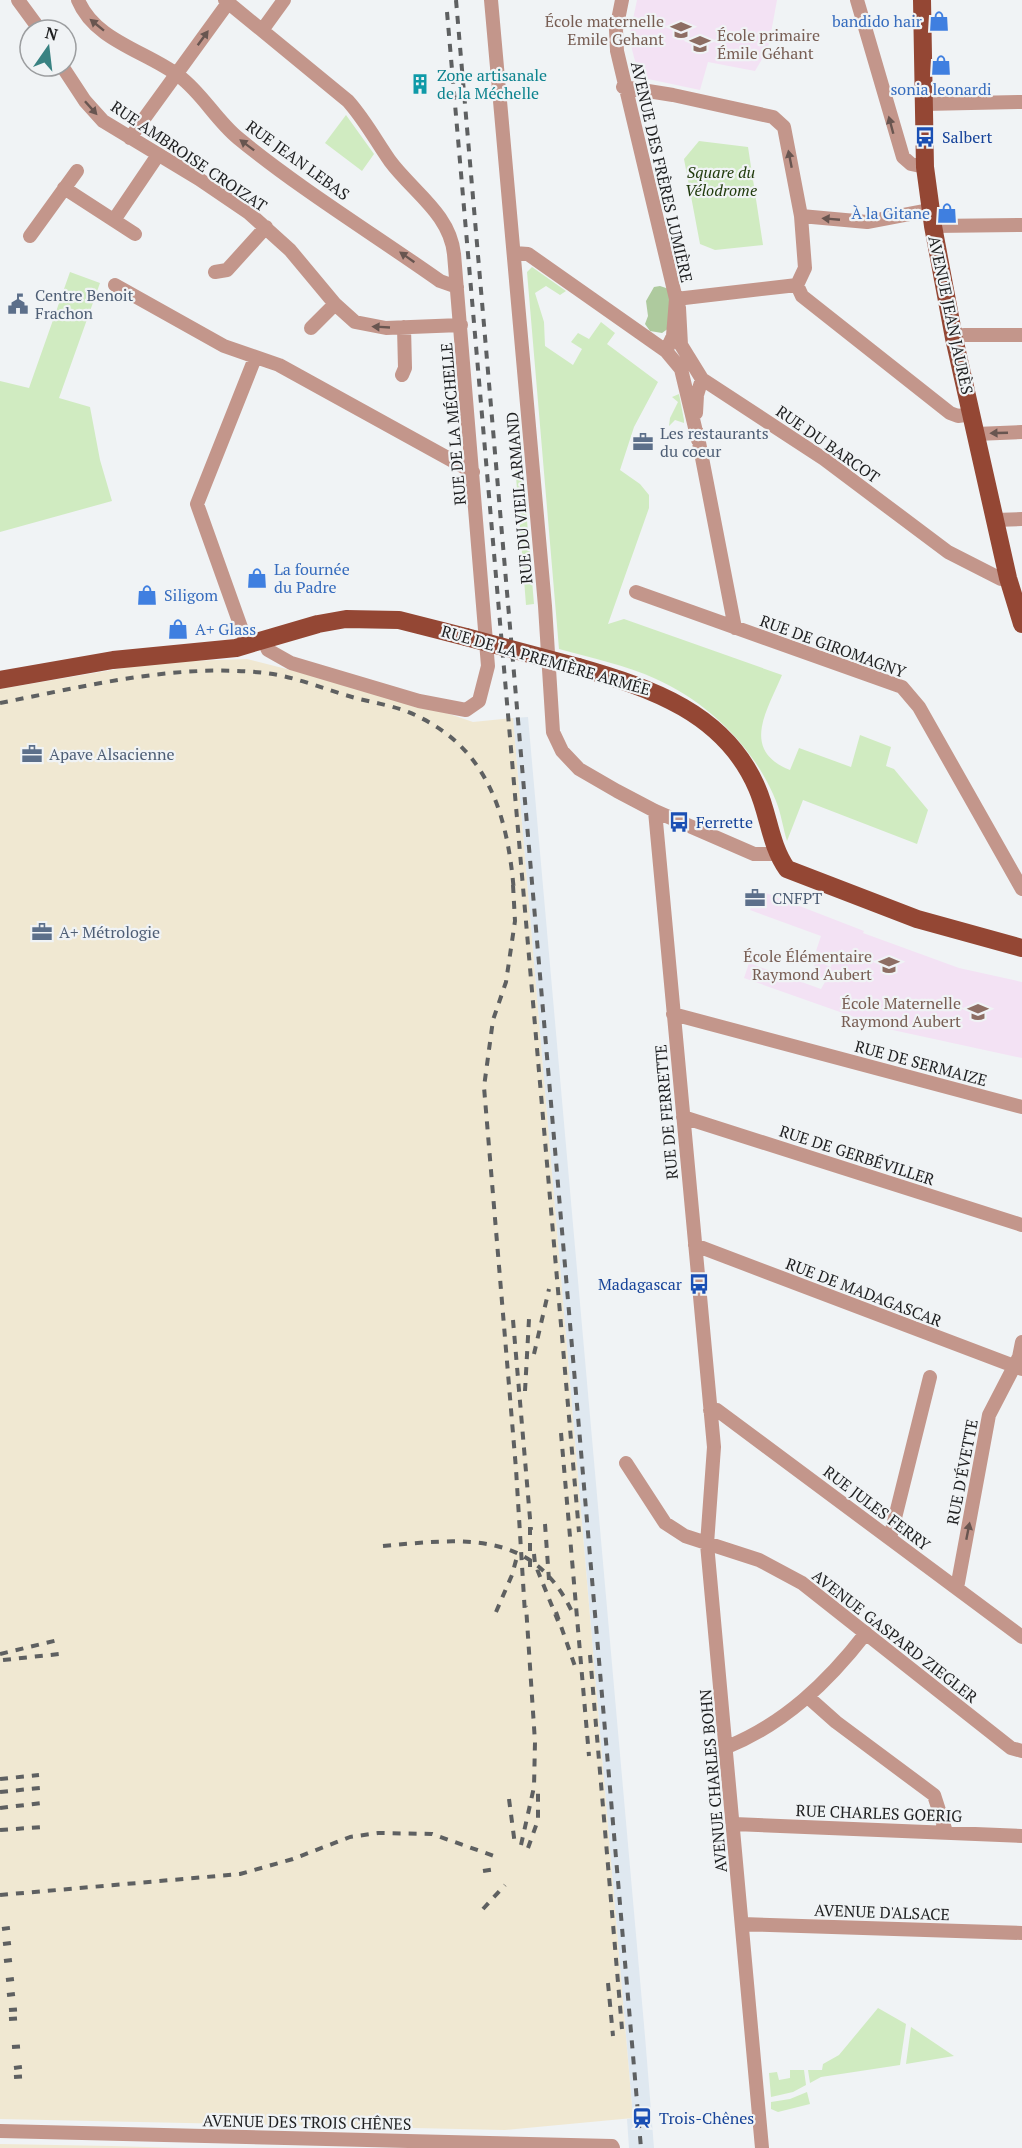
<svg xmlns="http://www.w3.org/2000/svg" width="1022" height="2148" font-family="'PT Serif',serif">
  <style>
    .built { fill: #dfe8f0 }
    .industrial { fill: #f0e8d2 }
    .education { fill: #f3e2f4 }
    .green { fill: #d0ebc1 }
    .forest { fill: #aeca9e }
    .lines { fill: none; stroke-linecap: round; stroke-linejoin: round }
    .minor { stroke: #c3968b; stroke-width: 14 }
    .major { stroke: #944734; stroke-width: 18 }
    .rail { stroke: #5e6061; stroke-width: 4; stroke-dasharray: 8 8; stroke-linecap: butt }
    .major-bridge { stroke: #944734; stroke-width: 18 }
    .oneway { fill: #685550 }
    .labels { text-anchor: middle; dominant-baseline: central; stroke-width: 4.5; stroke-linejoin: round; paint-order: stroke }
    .education-label { font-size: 16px; fill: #785e54; stroke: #f0f3f5; text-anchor: end }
    .shop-label { font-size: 16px; fill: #366cbe; stroke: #f0f3f5; text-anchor: start }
    .culture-label { font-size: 16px; fill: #0d838f; stroke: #f0f3f5; text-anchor: start }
    .transit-label { font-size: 16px; fill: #164399; stroke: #f0f3f5; text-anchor: start }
    .street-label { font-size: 16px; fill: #1e1f20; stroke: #f0f3f5 }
    .park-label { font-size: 16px; font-style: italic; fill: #213b0d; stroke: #f0f3f5 }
    .service-label { font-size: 16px; fill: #4e5e75; stroke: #f0f3f5; text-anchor: start }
  </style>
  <rect width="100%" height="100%" fill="#f0f3f5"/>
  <path class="built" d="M528,717L645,2036L654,2148H629L627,2119L633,2118L513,718Z"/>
  <path class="industrial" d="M247,659L405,699L473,722L513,718L633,2118L505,2130L0,2119V689L159,662Z
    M0,2144L111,2146L182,2148H0Z"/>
  <path class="education" d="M637,0H777L768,49L755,71L708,62L700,90L648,79L635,61L629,38Z
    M758,890L864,931L863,933L959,968L1022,982V1058L888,1029L744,978L749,963L821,989L825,982L811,976L816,961L831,967L833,958L816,951L821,936L750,910Z"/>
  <path class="green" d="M346,115L374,154L362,171L325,143Z
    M699,141L748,147L763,245L715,250L700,244L684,159Z
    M532,267L566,291L560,295L546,286L535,293L544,322L545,346L573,365L582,349L571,342L578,333L589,339L601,322L615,333L607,344L658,382L634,427L620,470L640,484L649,495V508L608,624L624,619L782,675C767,711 740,750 790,770L799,748L851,767L860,735L891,747L886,766L894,769L928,810L917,844L803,800L787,841C783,828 781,813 776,801C755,748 708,702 656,679C626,665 591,658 559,649L527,272Z
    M70,272L100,283L59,398L90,407L100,460L112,501L0,532V381L29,388Z
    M679,394L684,420V423L675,420L669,426L670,418L678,402L672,397Z
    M512,425H519L534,604L526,605Z
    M878,2008L906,2024L900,2065L821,2077L810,2083L808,2070H822L823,2064L839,2055Z
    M911,2027L954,2056L906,2064Z
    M790,2070H804L806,2085L793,2092L771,2097L769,2073L777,2072L779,2080L790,2078Z
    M807,2092L810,2104L778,2112L771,2109V2102L790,2099Z"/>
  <path class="forest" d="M660,286L669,289L671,310L669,328L662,333L650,331L645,324L648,316L646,301L654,287Z"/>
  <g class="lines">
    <path class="minor" d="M18,0L40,30
      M78,0C95,41 146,51 179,76C202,93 216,120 238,138C300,189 375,235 440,281L457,287
      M225,0L348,101C365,120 376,141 390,161C413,192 450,214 454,254L488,666L479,701L466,710L419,701L291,663L268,650L263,639
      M491,0L545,606L553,732L562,751L579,769L617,791L655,811L754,854H776
      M622,0L616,30L617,51L676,299L673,336L666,351
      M857,0L903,157L911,164L925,167
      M263,29L284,0
      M62,66L85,101L103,121L199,179L249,213L290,250L335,304L355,322L386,328L461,325
      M623,87L673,95L773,117L784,127L801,216L805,268L797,285
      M924,104L1022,102
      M130,138L228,3
      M64,188L135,234
      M801,216L867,222L930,210
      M114,220L158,155
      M933,226L1022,225
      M30,236L77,171
      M514,253L528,254L666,351L681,369L698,440
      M215,272L227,270L266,227
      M115,285L224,346L279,365L473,472
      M797,285L802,296L950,413L958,416L972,414
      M676,299L679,308L681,345L702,379L824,459L948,552L1001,579L1008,578
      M676,299L797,285
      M311,328L335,304
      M954,338L964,335H1022
      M402,375L405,368L404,327
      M696,413L697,395L702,379
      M697,432L735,628
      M976,434L1022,432
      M995,520L1022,519
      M636,592L902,687L919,707L1022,889
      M247,644L197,504L255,358
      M655,811L714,1447L707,1544L762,2148
      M673,1014L1022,1107
      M683,1117L1022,1225
      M695,1245L1022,1369
      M710,1410H717L1022,1637
      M626,1463L665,1523L685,1536L759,1560L802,1583L1011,1748L1022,1751
      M890,1538L930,1377
      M957,1588L989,1415L1019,1357L1022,1342
      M809,1698L836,1722L934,1795L946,1832
      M727,1747C784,1724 828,1682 866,1633
      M734,1824L1022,1836
      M742,1924L1022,1933
      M0,2131L612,2146L613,2148"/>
    <path class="major" d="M922,0L925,167L933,226L954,338L1008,578L1022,624
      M578,667C651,688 725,713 757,788C769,815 770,845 787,869L917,919L1022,948
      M0,680L113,660L236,648L318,624L346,619L399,620L466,637"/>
    <path class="rail" d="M456,0L641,2148
      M447,12L579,1532
      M0,703C87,686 176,663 265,673C293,676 324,689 352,697C373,703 398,706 417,716C490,750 508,819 514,892
      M513,885L515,921L506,982L493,1020L484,1087L516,1469L525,1614
      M513,1320L531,1530
      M534,1354L549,1289
      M525,1391L529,1319
      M561,1433L589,1756
      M545,1524L549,1580
      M383,1546C462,1539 534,1528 573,1614
      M534,1554L535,1564L558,1621
      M530,1567V1522
      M496,1612L512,1575L518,1553
      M556,1612L577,1672
      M0,1654L58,1640
      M590,1655L622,2029
      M3,1660L59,1654
      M0,1779L39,1775
      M0,1792L40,1788
      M509,1799L515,1845
      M0,1808L42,1803
      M0,1830L43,1827
      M521,1845L534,1787L535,1742L526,1606
      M528,1848L538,1820V1787
      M483,1871L495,1869
      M0,1895L240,1874L293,1859L350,1837L378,1833L432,1834L497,1857
      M483,1909L505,1885
      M2,1929L16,1927
      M3,1944L18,1942
      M4,1961L19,1959
      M6,1980L21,1978
      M608,1983L613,2036
      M7,1995L22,1993
      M9,2010L23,2009
      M9,2019L24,2018
      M12,2047L26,2046
      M14,2068L28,2066
      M14,2077L29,2076"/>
    <path class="major-bridge" d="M466,637L578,667"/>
  </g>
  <defs><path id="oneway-solid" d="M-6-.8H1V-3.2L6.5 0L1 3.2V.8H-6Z" transform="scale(1.5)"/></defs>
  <g class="oneway">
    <use href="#oneway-solid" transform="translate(97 25) rotate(-141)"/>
    <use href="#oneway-solid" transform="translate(203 38) rotate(-54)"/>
    <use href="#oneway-solid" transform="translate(91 108) rotate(48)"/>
    <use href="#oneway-solid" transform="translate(891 125) rotate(-105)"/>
    <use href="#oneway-solid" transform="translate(247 145) rotate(-143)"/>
    <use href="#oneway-solid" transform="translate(790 159) rotate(-101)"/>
    <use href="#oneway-solid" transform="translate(831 219) rotate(-175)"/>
    <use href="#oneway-solid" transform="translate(407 257) rotate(-145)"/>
    <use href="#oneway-solid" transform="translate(381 327) rotate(-177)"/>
    <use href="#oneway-solid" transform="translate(999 433) rotate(178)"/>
    <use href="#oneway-solid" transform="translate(968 1531) rotate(-79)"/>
  </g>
  <defs>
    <g id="shop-bare" transform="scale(1.62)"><path d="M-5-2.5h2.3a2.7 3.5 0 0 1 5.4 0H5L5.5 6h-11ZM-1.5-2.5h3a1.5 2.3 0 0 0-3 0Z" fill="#3f7fe0" stroke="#f0f3f5" stroke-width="2.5" paint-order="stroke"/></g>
    <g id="school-bare" transform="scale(1.62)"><path d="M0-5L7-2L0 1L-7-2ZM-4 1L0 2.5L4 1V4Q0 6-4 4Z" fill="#8d6e63" stroke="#f0f3f5" stroke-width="2.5" paint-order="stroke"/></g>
    <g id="building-bare" transform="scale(1.62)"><path d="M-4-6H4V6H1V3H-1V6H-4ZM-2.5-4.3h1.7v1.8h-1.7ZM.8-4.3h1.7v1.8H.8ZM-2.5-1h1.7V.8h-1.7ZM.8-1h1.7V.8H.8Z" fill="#0f9aa8" stroke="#f0f3f5" stroke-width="2.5" paint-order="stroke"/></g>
    <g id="bus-bare" transform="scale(1.62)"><path d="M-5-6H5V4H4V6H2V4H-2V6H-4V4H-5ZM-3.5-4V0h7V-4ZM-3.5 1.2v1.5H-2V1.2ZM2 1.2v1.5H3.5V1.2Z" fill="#1a4fb4" stroke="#f0f3f5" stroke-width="2.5" paint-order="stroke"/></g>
    <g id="civic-bare" transform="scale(1.62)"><path d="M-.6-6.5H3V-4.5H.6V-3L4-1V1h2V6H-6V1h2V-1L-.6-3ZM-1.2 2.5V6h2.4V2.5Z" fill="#5c6f8a" stroke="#f0f3f5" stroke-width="2.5" paint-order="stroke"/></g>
    <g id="office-bare" transform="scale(1.62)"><path d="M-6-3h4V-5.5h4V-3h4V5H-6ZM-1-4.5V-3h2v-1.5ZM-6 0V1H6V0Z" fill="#5c6f8a" stroke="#f0f3f5" stroke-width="2.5" paint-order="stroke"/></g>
    <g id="station-bare" transform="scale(1.62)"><path d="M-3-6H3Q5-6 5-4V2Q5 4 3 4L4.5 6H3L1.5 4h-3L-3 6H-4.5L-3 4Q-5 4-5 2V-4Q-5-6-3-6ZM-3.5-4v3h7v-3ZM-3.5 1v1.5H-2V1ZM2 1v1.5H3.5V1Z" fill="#1a4fb4" stroke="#f0f3f5" stroke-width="2.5" paint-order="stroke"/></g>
  </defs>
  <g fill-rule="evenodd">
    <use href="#shop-bare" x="939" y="21"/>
    <use href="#school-bare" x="681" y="30"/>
    <use href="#school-bare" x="700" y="44"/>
    <use href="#shop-bare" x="941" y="65"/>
    <use href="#building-bare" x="420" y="84"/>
    <use href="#bus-bare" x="925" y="137"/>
    <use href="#shop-bare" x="947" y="213"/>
    <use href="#civic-bare" x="18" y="304"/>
    <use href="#office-bare" x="643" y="442"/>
    <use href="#shop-bare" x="257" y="578"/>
    <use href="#shop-bare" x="147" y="595"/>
    <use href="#shop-bare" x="178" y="629"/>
    <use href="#office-bare" x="32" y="754"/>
    <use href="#bus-bare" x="679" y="822"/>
    <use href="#office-bare" x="755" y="898"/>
    <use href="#office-bare" x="42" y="932"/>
    <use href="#school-bare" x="889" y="965"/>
    <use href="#school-bare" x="978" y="1012"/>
    <use href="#bus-bare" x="699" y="1284"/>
    <use href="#station-bare" x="642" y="2118"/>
  </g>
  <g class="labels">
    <g class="education-label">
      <text x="664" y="21">École maternelle<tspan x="664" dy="18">Emile Gehant</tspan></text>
      <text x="717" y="35" text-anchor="start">École primaire<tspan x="717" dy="18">Émile Géhant</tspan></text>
      <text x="872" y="956">École Élémentaire<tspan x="872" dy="18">Raymond Aubert</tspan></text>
      <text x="961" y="1003">École Maternelle<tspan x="961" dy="18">Raymond Aubert</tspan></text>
    </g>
    <g class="shop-label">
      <text x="922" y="21" text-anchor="end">bandido hair</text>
      <text x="941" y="89" text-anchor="middle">sonia leonardi</text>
      <text x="930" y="213" text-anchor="end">À la Gitane</text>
      <text x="274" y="569">La fournée<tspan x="274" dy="18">du Padre</tspan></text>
      <text x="164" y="595">Siligom</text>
      <text x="195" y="629">A+ Glass</text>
    </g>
    <g class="culture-label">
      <text x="437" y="75">Zone artisanale<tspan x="437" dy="18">de la Méchelle</tspan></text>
    </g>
    <g class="transit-label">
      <text x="942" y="137">Salbert</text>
      <text x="696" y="822">Ferrette</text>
      <text x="682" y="1284" text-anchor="end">Madagascar</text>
      <text x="659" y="2118">Trois-Chênes</text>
    </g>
    <g class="street-label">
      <text transform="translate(189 156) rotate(34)">RUE AMBROISE CROIZAT</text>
      <text transform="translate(298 160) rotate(36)">RUE JEAN LEBAS</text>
      <text transform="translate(662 172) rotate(77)">AVENUE DES FRÈRES LUMIÈRE</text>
      <text transform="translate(951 315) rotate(78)">AVENUE JEAN JAURÈS</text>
      <text transform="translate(453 424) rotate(-95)">RUE DE LA MÉCHELLE</text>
      <text transform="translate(828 444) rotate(35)">RUE DU BARCOT</text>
      <text transform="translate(519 498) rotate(-95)">RUE DU VIEIL ARMAND</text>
      <text transform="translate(833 646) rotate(20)">RUE DE GIROMAGNY</text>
      <text transform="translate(546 660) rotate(16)">RUE DE LA PREMIÈRE ARMÉE</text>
      <text transform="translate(921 1063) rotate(15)">RUE DE SERMAIZE</text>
      <text transform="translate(666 1112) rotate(-95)">RUE DE FERRETTE</text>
      <text transform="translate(857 1155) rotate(18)">RUE DE GERBÉVILLER</text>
      <text transform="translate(864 1292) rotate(21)">RUE DE MADAGASCAR</text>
      <text transform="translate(962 1472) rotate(-79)">RUE D'ÉVETTE</text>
      <text transform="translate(877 1508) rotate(37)">RUE JULES FERRY</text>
      <text transform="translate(895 1636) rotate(38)">AVENUE GASPARD ZIEGLER</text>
      <text transform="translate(713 1781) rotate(-95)">AVENUE CHARLES BOHN</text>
      <text transform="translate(879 1813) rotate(2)">RUE CHARLES GOERIG</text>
      <text transform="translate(882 1912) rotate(2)">AVENUE D'ALSACE</text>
      <text transform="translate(307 2122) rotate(1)">AVENUE DES TROIS CHÊNES</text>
    </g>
    <g class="park-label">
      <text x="721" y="172">Square du<tspan x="721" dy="18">Vélodrome</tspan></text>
    </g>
    <g class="service-label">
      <text x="35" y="295">Centre Benoit<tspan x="35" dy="18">Frachon</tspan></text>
      <text x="660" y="433">Les restaurants<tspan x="660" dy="18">du coeur</tspan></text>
      <text x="49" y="754">Apave Alsacienne</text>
      <text x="772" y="898">CNFPT</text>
      <text x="59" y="932">A+ Métrologie</text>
    </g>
  </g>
  <g transform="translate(48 48) rotate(14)"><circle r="28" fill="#f0f3f5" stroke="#9c9ea0" stroke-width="1.5"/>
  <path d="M0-4.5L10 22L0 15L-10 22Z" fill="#398282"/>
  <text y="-9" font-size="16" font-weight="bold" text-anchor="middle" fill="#1e1f20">N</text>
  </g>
</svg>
